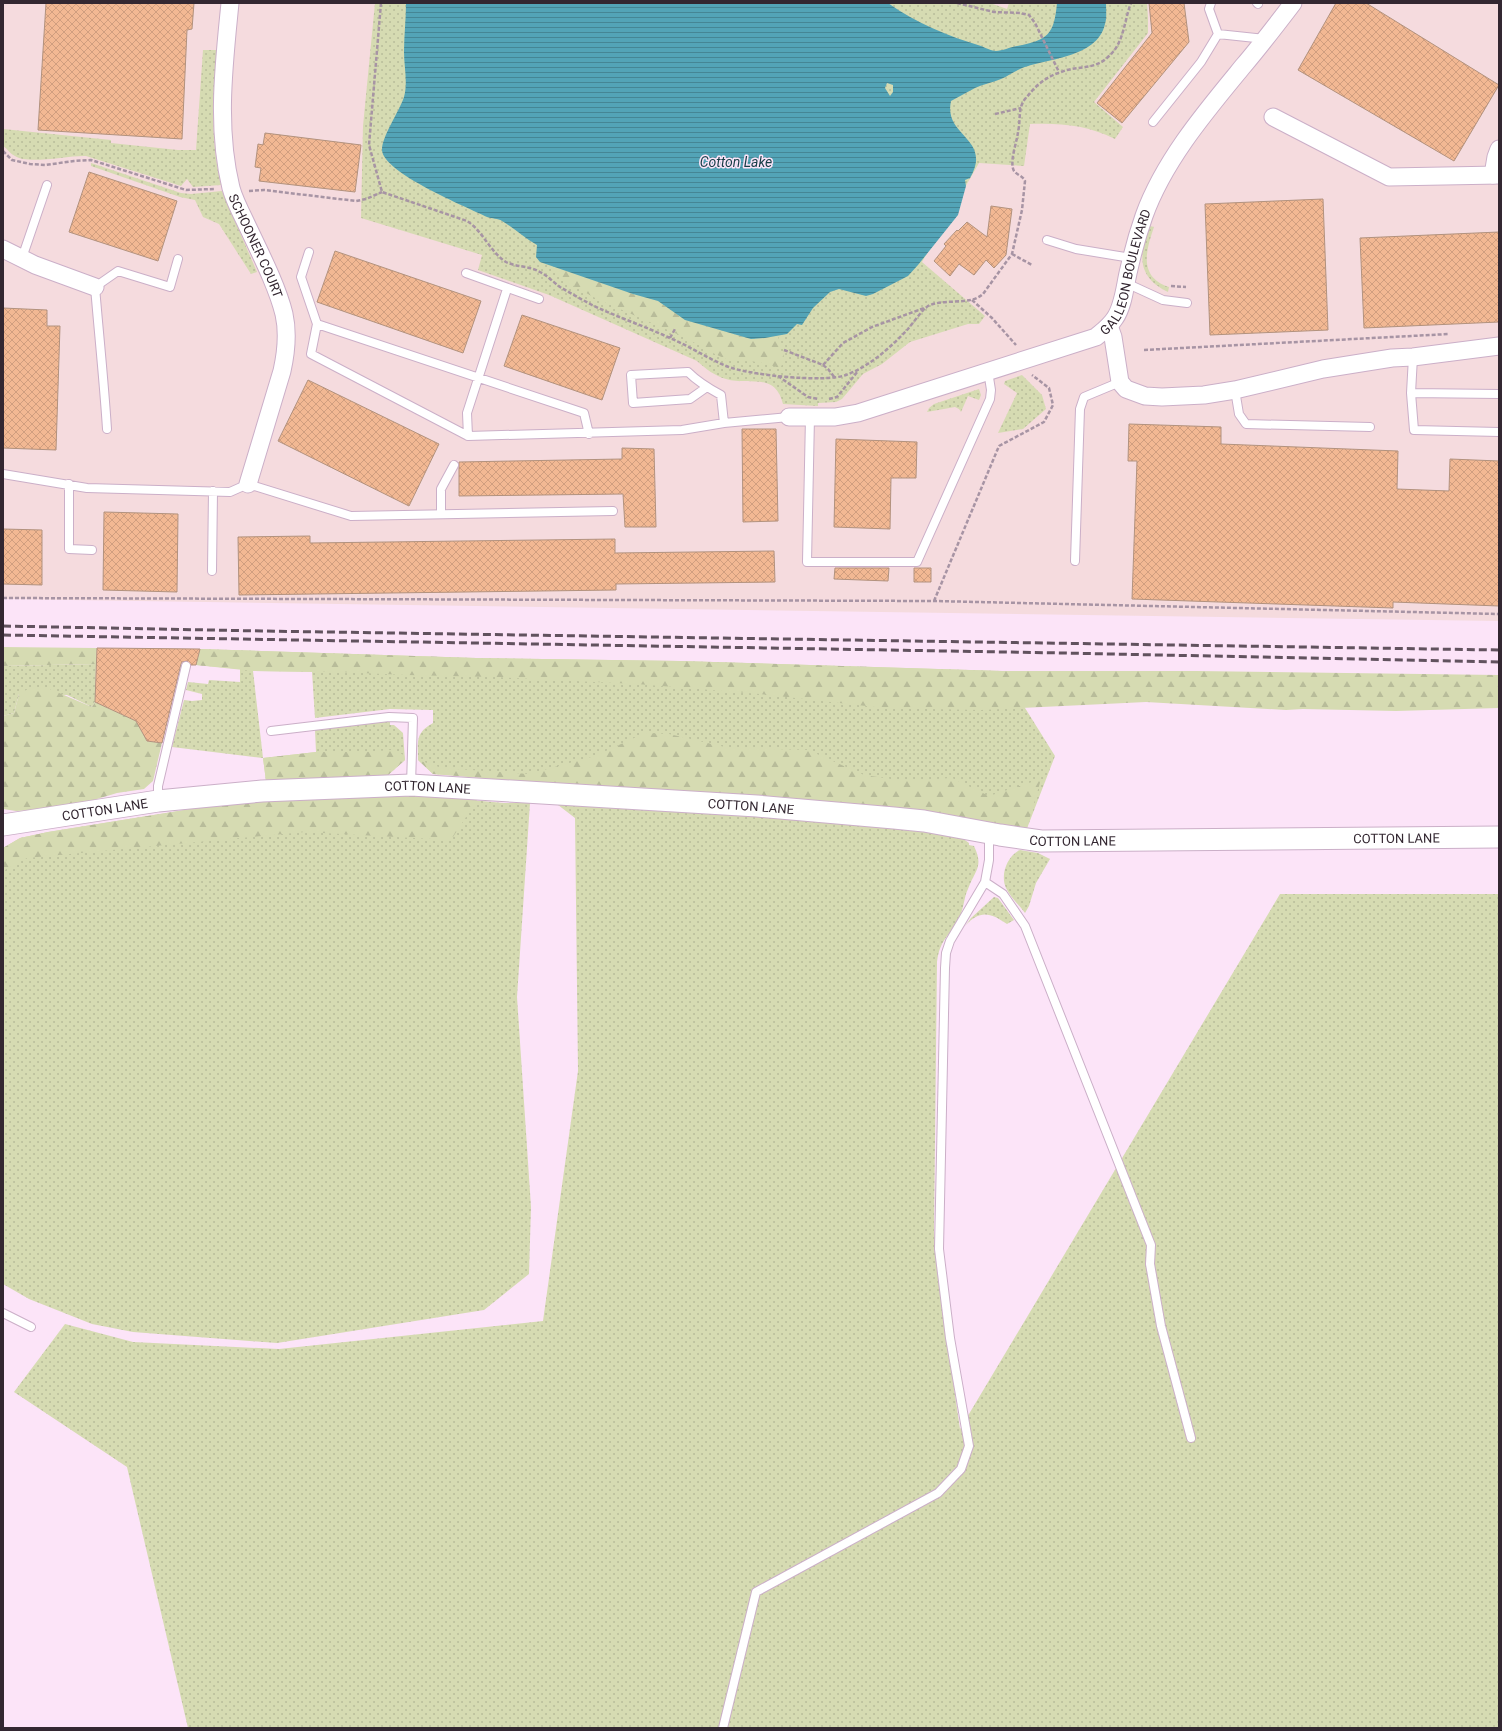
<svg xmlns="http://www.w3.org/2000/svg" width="1502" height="1731" font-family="Roboto,sans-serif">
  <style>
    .commercial { fill: #f5dbde }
    .green { fill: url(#green-dots) }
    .forest { fill: url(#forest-firs) }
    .water { fill: url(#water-rules); fill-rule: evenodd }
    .building { fill: url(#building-cross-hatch); stroke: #b2927e }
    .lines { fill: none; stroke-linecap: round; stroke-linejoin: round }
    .service-casing { stroke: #cbafc8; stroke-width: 10 }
    .minor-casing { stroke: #cbafc8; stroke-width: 19 }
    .tertiary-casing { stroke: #cbafc8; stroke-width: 23 }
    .path { stroke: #a794a4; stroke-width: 2.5; stroke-dasharray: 4 2; stroke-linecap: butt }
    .service { stroke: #fff; stroke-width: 8 }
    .minor { stroke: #fff; stroke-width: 17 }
    .tertiary { stroke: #fff; stroke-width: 21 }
    .rail { stroke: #61525e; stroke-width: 3; stroke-dasharray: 8 4; stroke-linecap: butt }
    .labels { text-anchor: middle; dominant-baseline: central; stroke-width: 3; stroke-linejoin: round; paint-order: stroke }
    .street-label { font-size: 13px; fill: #332731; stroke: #fce4f8 }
    .water-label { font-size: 14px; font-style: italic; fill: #173d46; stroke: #fce4f8 }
  </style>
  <defs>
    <pattern id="green-dots" width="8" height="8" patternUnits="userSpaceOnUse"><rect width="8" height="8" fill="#d6dbb2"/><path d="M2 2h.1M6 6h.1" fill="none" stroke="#b8bc9a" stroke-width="1.8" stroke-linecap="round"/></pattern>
    <pattern id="forest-firs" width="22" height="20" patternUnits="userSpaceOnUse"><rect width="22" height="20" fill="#d6dbb2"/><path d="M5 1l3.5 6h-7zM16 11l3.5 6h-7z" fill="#b8bc9a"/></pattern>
    <pattern id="water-rules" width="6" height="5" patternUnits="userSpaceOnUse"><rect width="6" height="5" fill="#53a4b7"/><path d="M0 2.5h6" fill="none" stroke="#458695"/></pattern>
    <pattern id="building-cross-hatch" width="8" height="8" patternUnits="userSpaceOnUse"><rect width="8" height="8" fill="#f2b893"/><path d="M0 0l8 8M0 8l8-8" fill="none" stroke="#d09e7f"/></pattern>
  </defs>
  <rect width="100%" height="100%" fill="#fce4f8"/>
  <path class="commercial" d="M3,3H1499V621L3,599Z"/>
  <path class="green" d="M375,3H990L1007,9L1009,3H1147L1148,18V33L1094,102L1123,127L1115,139C1086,125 1062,123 1030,124L1024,166L979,163L922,262L985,316L979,324H968L910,342L882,364L863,374L842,399L836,402L818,403V406L783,404C775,371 748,386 726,379C715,376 706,369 697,361L549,295L478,270L482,255L361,218L363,126Z
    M203,50H217C213,98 210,139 221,185L193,187L187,179L181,186L86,156C69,155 28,165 15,156C10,154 8,149 3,146V129L111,140V143L178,150H196Z
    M91,163L181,193L191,194L222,191L257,272L251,274L219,224L203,217L195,200L180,197L91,166Z
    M1150,226L1154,227C1146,250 1138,277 1169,287L1168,292C1136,276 1139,255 1150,226Z
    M1022,375L1042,395L1046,409L1023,429L998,433L1017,393L1004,384L1005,381Z
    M979,389L981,395L979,400L968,396L961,412L959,409L955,407L927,412L929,408L934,404Z
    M200,649L476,658L680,661L1002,671L1055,756L1026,831L786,801L656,789L433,774L418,760C418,741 415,733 433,723V710L390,709L315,718L312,672L253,671L263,758L316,752L315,730L390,721V725H394L403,733L405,760L388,775L266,781L263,758L172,747L184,700L192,701L202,700V694L186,690L188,682L208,684L209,680L240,682V669L196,665Z
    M96,664L95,702L92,707L67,695L19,694L14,713L3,716V666Z
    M393,793L504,803H530L517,997L531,1207L529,1274L484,1310L277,1343L133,1332L92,1324L29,1299L3,1284V848L20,838L48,832L247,800Z
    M549,798L916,828L962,838L969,843V845L974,846C984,867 975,870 968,889C964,897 964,907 960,916C952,935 940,937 937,962L934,1231L938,1278L960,1429L1280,894H1499V1728H188L127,1467L14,1392L65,1324L133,1342L279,1349L543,1321L578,1071L575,818Z
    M1020,850L1038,853L1050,859L1036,883L1029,906L1025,913C1019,905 1010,897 1006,888C1000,875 1007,856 1020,850Z
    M994,897L998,898L1014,920L1007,924C991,913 980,909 965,926L971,918Z"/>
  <path class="forest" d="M555,266L633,294L658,301L685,320L751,339L778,336L780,345L778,352H784L783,363L780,368L759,362L728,360L715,354L684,337L597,299L563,280L559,276Z
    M3,647L97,648L96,664L3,666Z
    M200,649L476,658L680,661L1002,671H1197L1499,675V708L1396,711L1303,709L1286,710L1146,702L981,710L884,708L760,694L637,684L494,677L407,675L339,672L253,671L196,665Z
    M45,687L92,707L95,702L136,721L147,741L162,743L153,781L144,789L117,793L87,802L33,810L16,811L3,809V716L14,713L19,694L28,689Z
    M645,733L669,734L729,748L808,750L864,775L904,781L952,778L989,796L1041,779L1026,831L786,801L656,789L539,783L433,774L418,760L442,768L529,774L595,756Z
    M391,750L404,755L405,760L388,775L266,781L263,758L316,752H365Z
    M393,793L477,800L451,840L305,832L27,858L3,871V848L20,838L48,832L247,800Z"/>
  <path class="water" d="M406,3H888C916,23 948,36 981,46C986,48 992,51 996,51C1002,51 1010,47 1017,46C1048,40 1054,35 1057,3H1106C1106,10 1107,18 1105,24C1097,59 1045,58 1020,69C1013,72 1008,76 1001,79C992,83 983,84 975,88C967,92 959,97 951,101C943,137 993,138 970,178L965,180L966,186L958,215L918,265L908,276L873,294L866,296L839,289L830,292L813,308L802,325L797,324L787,334L765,338L751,339L685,320L658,301L633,294L540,262L536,257L537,245C524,238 514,228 502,221C498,218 492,219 487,217C467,207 383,173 382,150C382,136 399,112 404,97C408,83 404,66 404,52C404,36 406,19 406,3ZM887,83L893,85V92L890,96L885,88Z"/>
  <path class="building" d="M46,3H194L192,29L187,30L182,139L38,130Z
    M1149,3H1184L1189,42L1122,123L1097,103L1152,33Z
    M1336,3H1366L1499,85L1454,161L1298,70Z
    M265,133L361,145L355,192L259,181L261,168L255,167L258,144L263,145Z
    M89,172L177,201L158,261L69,232Z
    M1323,199L1328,330L1210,335L1205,204Z
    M991,206L1012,209L1006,255L994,268L986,260L974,275L959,264L950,276L934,261L946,246L944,244L957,230L958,231L967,222L987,237Z
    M1499,232V322L1364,328L1360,238Z
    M335,251L481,301L463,353L317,302Z
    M3,308L47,310V326H60L56,450L3,448Z
    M522,315L620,348L602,400L504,366Z
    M308,380L439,444L409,506L278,441Z
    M1129,424L1221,427V444L1398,451L1397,489L1449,491L1450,459L1499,461V606L1393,602V608L1132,599L1137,461H1128Z
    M742,429H776L778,521L743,522Z
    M836,439L917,442L916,478H891L890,529L834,527Z
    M622,448L654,449L656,527H625L623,494L459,496V462L622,459Z
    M104,512L178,514L177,592L103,590Z
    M3,529L42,530V585L3,584Z
    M310,536V543L615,539V553L774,551L775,582L616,584V590L239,595L238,537Z
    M835,568H889L888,581L834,579Z
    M914,568H931V582H914Z
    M97,648L200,649L196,665H191L187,661L182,662L181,664L162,743L147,741L136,721L95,702Z"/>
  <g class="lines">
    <g class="service-casing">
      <path id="service" d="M1211,3L1209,9L1218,34
        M1257,3L1258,4
        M1218,34L1265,39
        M1153,122L1201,62L1218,34
        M1047,240L1076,249L1131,258
        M309,252L301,277L317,324
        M22,258L47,185
        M466,273L539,299
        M1126,283L1163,300L1187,303
        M1413,357L1411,393L1414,430L1499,432
        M707,387L690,399L633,403L631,375L688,372C698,382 708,388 721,395L724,423
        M1235,390L1239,414L1246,424L1370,427
        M1411,393L1499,394
        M810,417L807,562H917L990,399L991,390L988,371
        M107,429C104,382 99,335 95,287L118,271L170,287L178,259
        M589,434L584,413L317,324L311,354L468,436L682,430L724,423L789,417
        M468,436L467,413L507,289
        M3,474L87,488L230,492L248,484L351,516L613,511
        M69,484V549L92,550
        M441,514V489L454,465
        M1075,561L1080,409L1084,397L1120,382
        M212,571L213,491
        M271,731L389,717L413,718L411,785
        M158,800V786L186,666
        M985,882L1003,894L1025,926L1151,1245L1150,1264L1161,1326L1191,1438
        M3,1313L31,1327
        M723,1728L756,1592L938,1493L961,1469L969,1446L950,1338L939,1249L945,968L946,953L950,941L985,882L989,860V834"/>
    </g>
    <g class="minor-casing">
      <g id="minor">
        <path id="s1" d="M230,3C224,64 216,127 231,188C234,199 240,211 245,221C258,249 277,285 284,314C288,332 286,353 282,371L248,484"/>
        <path d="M1273,117L1389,177L1499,175"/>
        <path d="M1493,175L1496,157L1499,149"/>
        <path d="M3,249L35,265L95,287"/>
        <path d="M1109,326L1113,337L1120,382L1126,389L1145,396L1162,397L1204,395L1235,390L1323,369L1392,358L1413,357L1499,346"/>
        <path id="s2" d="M789,417H835L858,413L1096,337C1103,331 1110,326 1115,318C1124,305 1125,284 1129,269C1133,251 1138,233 1144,216C1164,160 1207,110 1244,65C1261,45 1277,24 1293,3"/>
      </g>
    </g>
    <g class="tertiary-casing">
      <g id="tertiary">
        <path id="s3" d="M3,825L158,801L262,791L411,785L757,806L894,818L924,821L1000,835L1041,841L1499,837"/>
      </g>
    </g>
    <path class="path" d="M381,3L369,145L382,192L467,221C483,231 490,252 506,262C516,267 529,266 538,271C547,275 553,282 560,287C570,293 581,299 592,305C617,317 644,326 670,338C689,346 707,358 726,366C748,375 824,383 846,375C870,366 890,348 908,329C913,323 922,310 928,306C944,298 970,306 983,294L1012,254L1022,210L1025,181C1023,176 1017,175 1014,171C1009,162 1017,142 1018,132C1020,124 1019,115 1021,107C1022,104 1024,99 1027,97C1035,86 1047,76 1061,72C1078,65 1094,71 1109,56C1124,43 1124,21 1131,3
      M957,3L994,12L1020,13L1029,15L1035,23L1059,72
      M995,114L1021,108
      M3,151L12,160L30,164L45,165L74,161L91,160L186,190L214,189
      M249,191L264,190L356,201L366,199L382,192
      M1012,254L1032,265
      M1171,286L1186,287
      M972,300L992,318L1016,345
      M670,338L675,329
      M784,350L823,365L828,369L835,378
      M1144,350L1449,334
      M823,365L843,343L872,327L927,307
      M778,376L808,397L818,399
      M829,399L837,397L858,371
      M3,598L934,601L1499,614
      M934,601L999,446L1044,422L1053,405L1049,388L1032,375"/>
    <use href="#service" class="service"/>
    <use href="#minor" class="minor"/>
    <use href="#tertiary" class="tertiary"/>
    <path class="rail" d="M3,626L262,631L1499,650
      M3,635L1064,653L1499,662"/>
  </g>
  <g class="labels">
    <g class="street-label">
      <text stroke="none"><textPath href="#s1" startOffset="249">SCHOONER COURT</textPath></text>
      <text stroke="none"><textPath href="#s2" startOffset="393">GALLEON BOULEVARD</textPath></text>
      <text stroke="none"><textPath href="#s3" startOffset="427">COTTON LANE</textPath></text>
      <text stroke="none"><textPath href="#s3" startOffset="751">COTTON LANE</textPath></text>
      <text stroke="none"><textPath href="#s3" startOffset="103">COTTON LANE</textPath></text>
      <text stroke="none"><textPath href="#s3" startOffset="1399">COTTON LANE</textPath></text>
      <text stroke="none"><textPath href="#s3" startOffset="1075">COTTON LANE</textPath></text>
    </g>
    <g class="water-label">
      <text x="736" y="162">Cotton Lake</text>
    </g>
  </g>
  <rect width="1502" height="1731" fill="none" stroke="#332731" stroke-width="8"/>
</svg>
